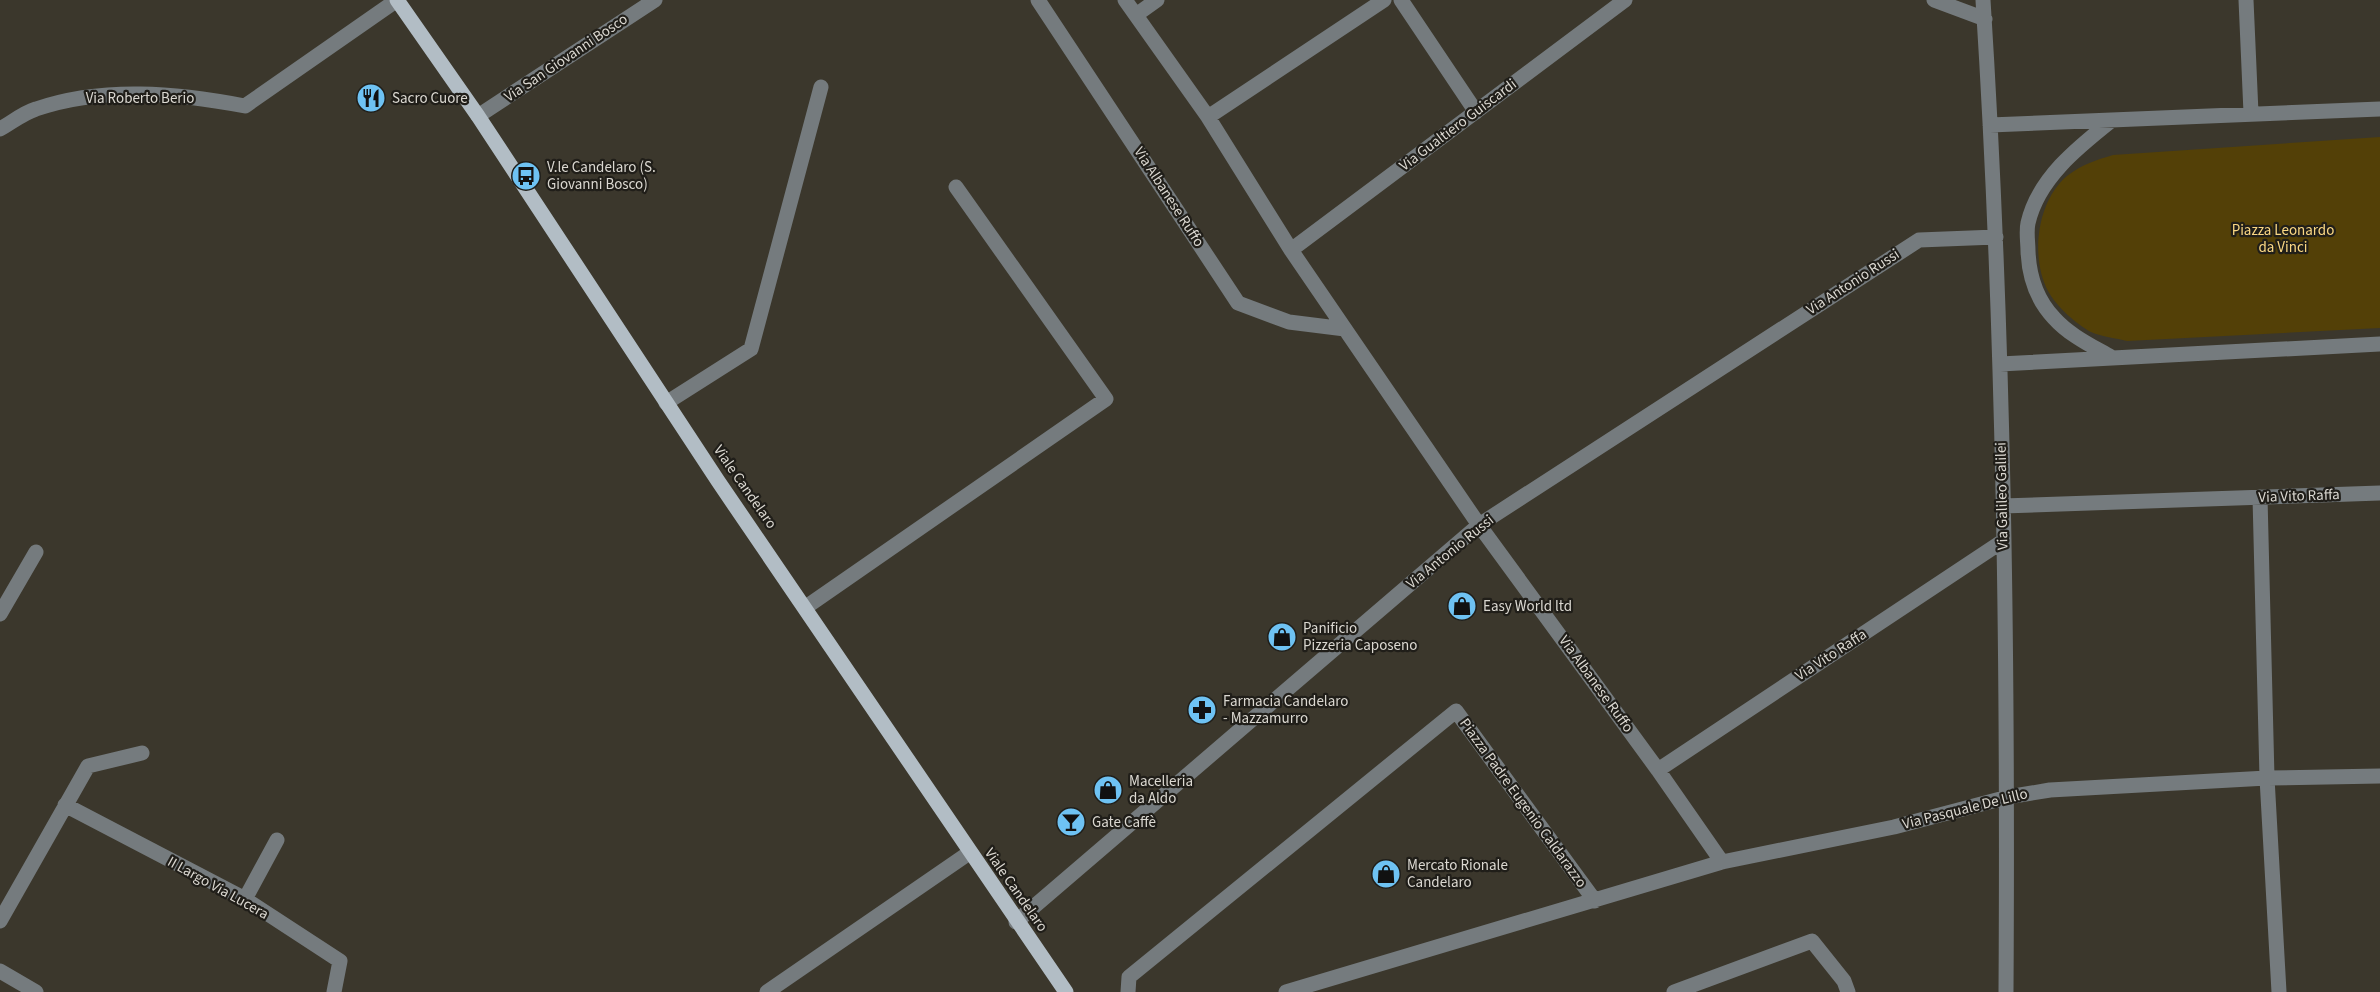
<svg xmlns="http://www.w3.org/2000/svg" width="2380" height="992" font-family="'Source Sans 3',sans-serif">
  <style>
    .green { fill: #534007 }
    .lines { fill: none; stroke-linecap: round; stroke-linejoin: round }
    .minor { stroke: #757b7e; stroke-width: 15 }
    .major { stroke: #b2bdc5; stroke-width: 15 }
    .labels { text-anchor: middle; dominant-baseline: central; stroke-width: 4.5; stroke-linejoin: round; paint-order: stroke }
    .street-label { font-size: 15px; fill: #dbd8d1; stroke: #201e19 }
    .poi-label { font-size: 15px; fill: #dbd8d1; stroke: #201e19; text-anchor: start }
    .park-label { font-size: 15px; fill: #fad783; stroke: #201e19 }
  </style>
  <rect width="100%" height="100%" fill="#3b372c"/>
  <path class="green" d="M2380,137V328L2127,341C2116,338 2102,337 2091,332C2076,324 2056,306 2048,291C2030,257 2037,201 2067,176C2081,165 2096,160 2113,155Z"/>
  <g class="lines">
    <path class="minor" d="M1038,0L1238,303L1289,322L1345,329
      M1125,0L1208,117L1291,250L1479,525L1658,770L1722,862
      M1401,0L1476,112
      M1934,0L1985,19
      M1983,0C2004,330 2008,661 2006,992
      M2246,0L2251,113
      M1136,15L1157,0
      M478,116L655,0
      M1208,117L1384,0
      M2111,121C2077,148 2038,179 2028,223C2026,232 2028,242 2028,251C2029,277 2036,299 2054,318C2069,335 2092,346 2111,357
      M1990,125L2380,109
      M0,129C11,123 23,113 36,109C103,86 177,93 245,106L397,0
      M1291,250L1625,0
      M2000,364L2380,344
      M666,403L751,349L821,87
      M2260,497L2267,778L2279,992
      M2002,506L2380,493
      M806,607L1106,399L956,187
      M0,614L36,552
      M1658,770L2003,541
      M65,805L245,899L340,961L334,992
      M245,899L277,840
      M0,921L88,766L142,753
      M1016,922L1479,525L1919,240L1996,237
      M0,971L36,992
      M767,992L969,853
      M1128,992L1129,977L1456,711L1595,901
      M1286,992L1722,862L1894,827L2008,797L2050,790L2267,778L2380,776
      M1674,992L1812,941L1844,981L1848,992"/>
    <path class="major" d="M397,0L478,116L718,481L1066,992"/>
  </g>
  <defs>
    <g id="restaurant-disc" transform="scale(1.5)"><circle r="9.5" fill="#6ec2f3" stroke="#201e19"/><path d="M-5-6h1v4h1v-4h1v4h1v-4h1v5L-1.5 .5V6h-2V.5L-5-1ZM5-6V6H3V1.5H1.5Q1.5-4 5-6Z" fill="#111"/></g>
    <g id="bus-disc" transform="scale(1.5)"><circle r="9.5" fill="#6ec2f3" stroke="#201e19"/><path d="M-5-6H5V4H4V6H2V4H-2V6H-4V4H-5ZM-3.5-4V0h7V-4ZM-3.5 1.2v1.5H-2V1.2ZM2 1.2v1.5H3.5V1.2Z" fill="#111"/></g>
    <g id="shop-disc" transform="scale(1.5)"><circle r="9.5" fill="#6ec2f3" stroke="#201e19"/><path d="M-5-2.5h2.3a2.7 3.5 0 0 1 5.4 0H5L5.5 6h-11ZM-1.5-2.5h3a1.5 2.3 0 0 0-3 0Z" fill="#111"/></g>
    <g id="pharmacy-disc" transform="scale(1.5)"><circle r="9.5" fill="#6ec2f3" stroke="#201e19"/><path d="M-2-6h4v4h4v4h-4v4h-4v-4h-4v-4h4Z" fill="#111"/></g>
    <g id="bar-disc" transform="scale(1.5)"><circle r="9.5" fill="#6ec2f3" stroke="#201e19"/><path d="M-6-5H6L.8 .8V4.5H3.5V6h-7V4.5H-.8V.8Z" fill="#111"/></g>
  </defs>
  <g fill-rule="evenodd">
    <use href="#restaurant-disc" x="371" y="98"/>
    <use href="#bus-disc" x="526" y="176"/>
    <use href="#shop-disc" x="1462" y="606"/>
    <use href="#shop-disc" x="1282" y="637"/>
    <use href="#pharmacy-disc" x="1202" y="710"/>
    <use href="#shop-disc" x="1108" y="790"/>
    <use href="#bar-disc" x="1071" y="822"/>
    <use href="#shop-disc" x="1386" y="874"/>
  </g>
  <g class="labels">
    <g class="street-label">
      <text transform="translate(566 58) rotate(-34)">Via San Giovanni Bosco</text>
      <text x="140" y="98">Via Roberto Berio</text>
      <text transform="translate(1458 125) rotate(-37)">Via Gualtiero Guiscardi</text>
      <text transform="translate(1169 197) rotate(57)">Via Albanese Ruffo</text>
      <text transform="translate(1853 282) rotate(-33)">Via Antonio Russi</text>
      <text transform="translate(745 487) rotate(55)">Viale Candelaro</text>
      <text transform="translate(2002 496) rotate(-91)">Via Galileo Galilei</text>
      <text transform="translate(2299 496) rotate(-2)">Via Vito Raffa</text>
      <text transform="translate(1450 552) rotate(-39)">Via Antonio Russi</text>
      <text transform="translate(1831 655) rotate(-33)">Via Vito Raffa</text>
      <text transform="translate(1596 684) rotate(54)">Via Albanese Ruffo</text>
      <text transform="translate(1523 803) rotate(54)">Piazza Padre Eugenio Caldarazzo</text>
      <text transform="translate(1965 809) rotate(-14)">Via Pasquale De Lillo</text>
      <text transform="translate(218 888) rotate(29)">II Largo Via Lucera</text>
      <text transform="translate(1016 890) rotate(55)">Viale Candelaro</text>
    </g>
    <g class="poi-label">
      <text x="392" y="98">Sacro Cuore</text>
      <text x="547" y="167">V.le Candelaro (S.<tspan x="547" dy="17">Giovanni Bosco)</tspan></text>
      <text x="1483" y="606">Easy World ltd</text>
      <text x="1303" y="628">Panificio<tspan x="1303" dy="17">Pizzeria Caposeno</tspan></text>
      <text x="1223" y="701">Farmacia Candelaro<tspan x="1223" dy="17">- Mazzamurro</tspan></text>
      <text x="1129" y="781">Macelleria<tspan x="1129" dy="17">da Aldo</tspan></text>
      <text x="1092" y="822">Gate Caffè</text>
      <text x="1407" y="865">Mercato Rionale<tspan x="1407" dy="17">Candelaro</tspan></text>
    </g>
    <g class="park-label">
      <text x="2283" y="230">Piazza Leonardo<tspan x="2283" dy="17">da Vinci</tspan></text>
    </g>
  </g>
</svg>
